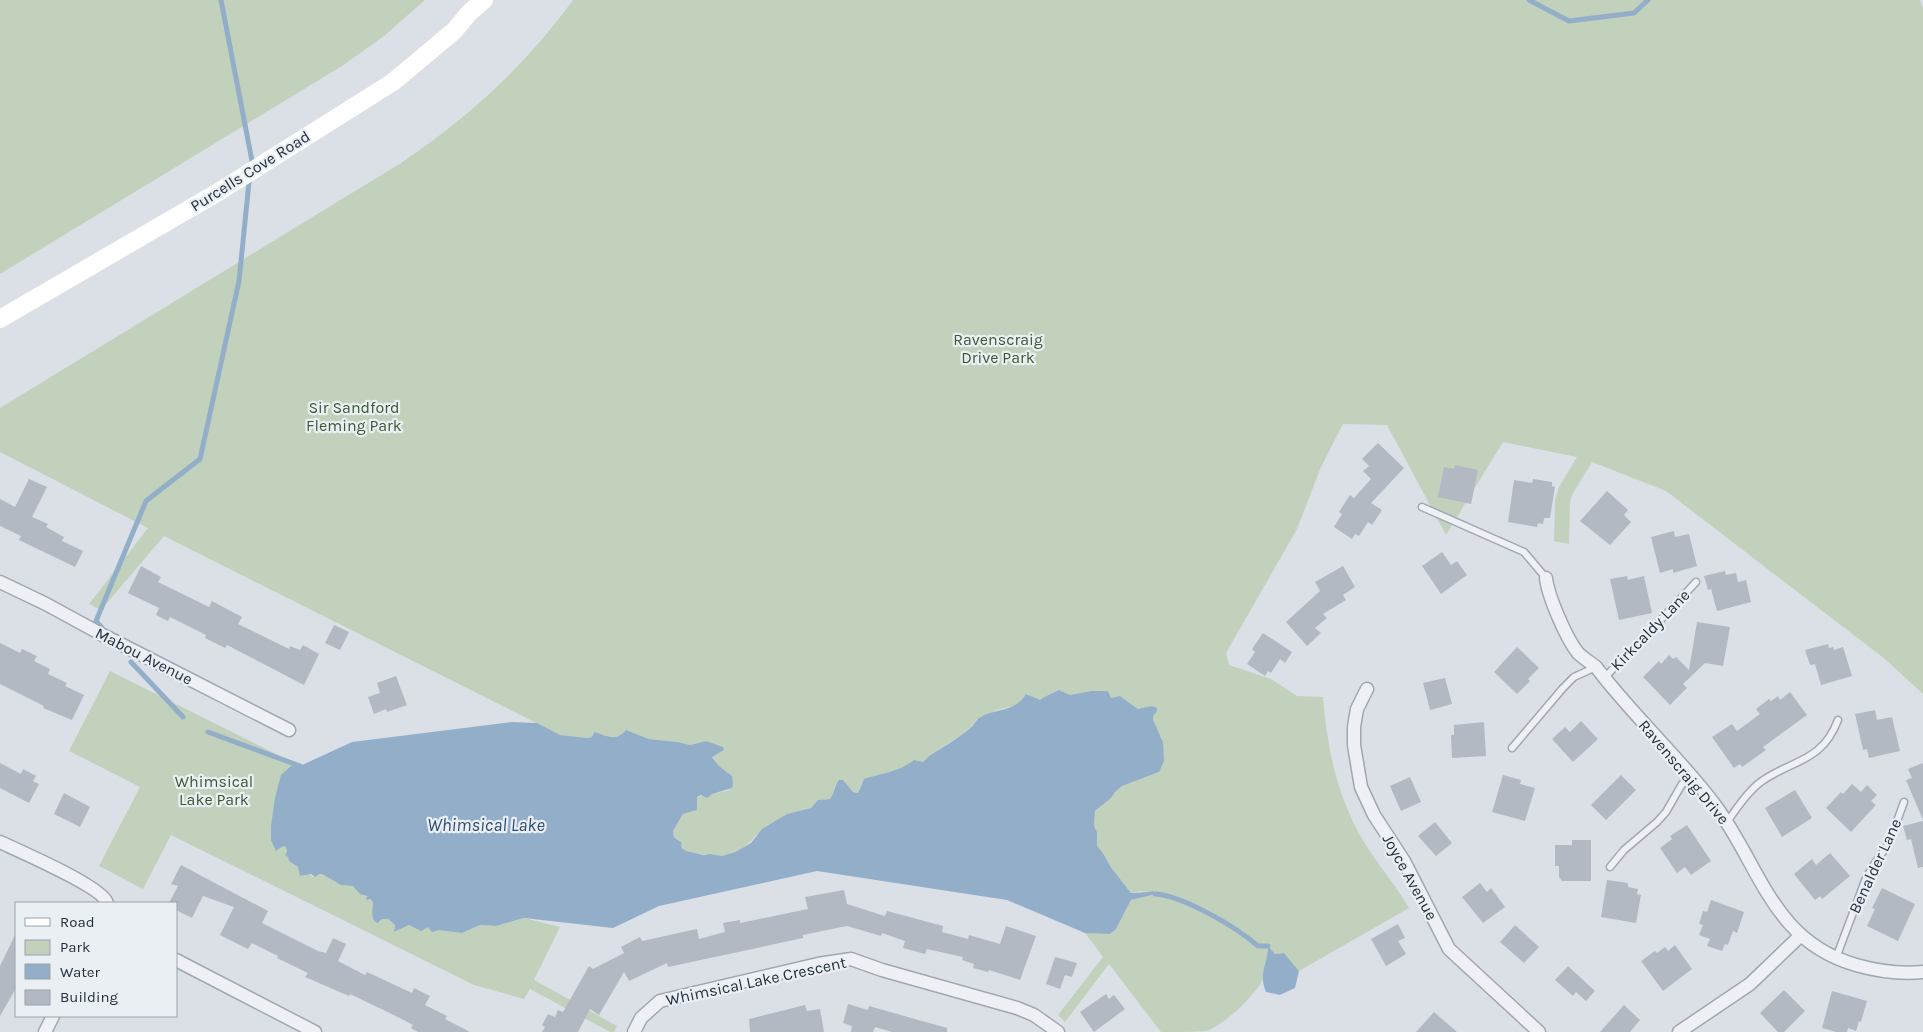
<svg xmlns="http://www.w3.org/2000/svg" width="1923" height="1032" font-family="Karla,sans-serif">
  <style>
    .green { fill: #c1d1bc }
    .water { fill: #93aec9 }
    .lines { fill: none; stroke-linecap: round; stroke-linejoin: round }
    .stream { stroke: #93aec9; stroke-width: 5 }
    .building { fill: #b2b9c3 }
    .lane-casing { stroke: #a0a7b1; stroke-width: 9 }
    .street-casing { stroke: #a0a7b1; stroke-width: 15 }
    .lane { stroke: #eef0f5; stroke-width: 6 }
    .street { stroke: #eef0f5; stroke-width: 12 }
    .secondary { stroke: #fff; stroke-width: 18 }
    .labels { text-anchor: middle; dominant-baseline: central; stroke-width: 4.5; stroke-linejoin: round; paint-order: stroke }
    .street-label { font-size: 16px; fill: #242e3d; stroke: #eaeff4 }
    .park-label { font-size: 16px; fill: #395a31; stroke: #eaeff4 }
    .water-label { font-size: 18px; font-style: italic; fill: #2d4c73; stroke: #eaeff4 }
  </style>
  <rect width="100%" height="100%" fill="#dbe0e7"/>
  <path class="green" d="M0,0H425L384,36L342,66L0,274Z
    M573,0H1920L1923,8V694L1885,659L1666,491L1592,462L1573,493L1570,502L1569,544L1554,541L1555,500L1559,487L1577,457L1503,442L1446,535L1387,425L1343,424L1321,467L1297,529L1226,653L1229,665L1271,679L1297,696L1323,697C1327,748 1337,797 1364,842C1378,865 1396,885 1409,908L1299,971L1284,953L1275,954L1268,946C1268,953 1265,976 1261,983C1249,1001 1227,1022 1207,1031C1198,1032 1172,1032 1161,1032L1109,964L1065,1022L1058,1015L1103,957L1085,933L1110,934L1116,929L1131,900L1155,893L1140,891L1131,893C1125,884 1118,878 1113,870C1107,862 1104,851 1097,846V832L1094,826L1095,811L1111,798L1115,792L1122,786L1159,772L1162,738L1153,724L1152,707L1138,709L1120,696L1111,698L1108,692L1091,691L1070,695L1059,690C1052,694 1046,695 1040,700L1034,699L1028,694L1017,705L997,710L977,719L969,729L929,756L923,762L914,760L905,767L881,775L870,777L862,782L858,793L835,785L834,795L830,799L818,800L811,808L787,814L755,836C752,844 730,855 722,856C717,856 691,853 686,851C682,849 683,845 680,842C679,839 676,838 674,837L673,831L683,814L694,811L697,804V797L730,790L732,776L719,766L712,756L724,750L706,741L690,745L678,742L649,739L626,730C616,742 606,736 593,732L592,737L588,738L560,735L164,536L101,610L89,604L148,528L0,452V408L401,163C469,117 525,66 573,0Z
    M110,671L300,766H291L283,846L286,847L289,861L298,867L302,876L309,874L313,877L322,874L341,885L353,886L373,902L372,917L380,922L382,919H388L395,925L394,932L409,925L415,926L418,930L428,927L462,933L480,925L496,926L524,918L560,927L534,980L617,1026L614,1032H610L530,989L524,999L474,985L171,835L143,889L99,866L140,787L69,751Z"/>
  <path class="water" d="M1059,690L1070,695L1091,691H1108L1111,698L1120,696L1138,709L1152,706L1157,708V711L1153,716V720L1163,742L1164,761L1159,772L1122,786L1115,792L1111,798L1095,811L1094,826L1097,832V846C1104,852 1107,862 1113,870C1119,878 1125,885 1131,893L1149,892L1153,891L1155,894L1131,900L1116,929L1110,934L1085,933L1007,900L817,871L659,906L613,928L524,918L496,926L480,925L462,933L439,930L432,932L428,927L421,931L409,925L394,932L395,925L388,919H382L378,923C369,920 373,909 373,902L370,899L366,900L367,896L360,894L353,886L341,885L322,874H320L315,877L311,874L300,876L298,867L289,861L288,857L285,855L287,852L286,847L283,846L276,851L271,840V826L275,798L281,775L291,766H300L352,742L511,722L537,723L560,735L588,738L592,737L594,732C607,736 616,742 626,730L649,739L678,742L690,745L706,741L723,747L724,750L712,757L719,766L732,776L733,784L732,788L712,794L707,798L701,795L697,797V810L683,814L673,831L674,837L681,842L682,848L686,851L704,855L710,854L722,856L735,852L751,843L762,829L787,814L811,808L818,800L830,799C835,793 834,786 839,780H843L853,792L858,793L864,779C882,773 899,772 914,760L923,762L929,756C942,748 956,739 968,730C973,727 975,721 979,718C996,707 1015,713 1026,694L1040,700C1046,695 1052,694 1059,690Z
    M1268,946L1275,954L1284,953L1299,971L1295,988L1280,995L1266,992C1258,973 1268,964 1268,946Z"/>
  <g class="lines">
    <path class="stream" d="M221,0L252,161
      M1529,0L1569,21L1634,13L1648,0
      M102,628L96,621L146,501L200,459L239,281L249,182
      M131,662L183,717
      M208,732L300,766
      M1155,894C1184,896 1236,927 1258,946H1268"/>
  </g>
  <path class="building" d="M1378,443L1404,468L1371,503L1382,510L1372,525L1368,522L1359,536L1355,534L1352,539L1334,527L1342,514L1339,512L1350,495L1354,498L1371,479L1363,471L1369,466L1362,459Z
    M1455,465L1478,470L1471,504L1438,497L1444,467L1454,469Z
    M29,479L47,487L32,517L48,524L46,527L64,537L62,541L83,551L75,567L19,540L21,536L0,526V499L15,507Z
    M1533,479L1552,482V486L1555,487L1550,518H1544L1543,524L1538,523L1537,527L1508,522L1514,480L1532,483Z
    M1607,491L1628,510L1624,515L1631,522L1610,545L1580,521Z
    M1674,531L1675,537L1689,534L1697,566L1673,573V569L1660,573L1651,537Z
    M1442,552L1451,565L1457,561L1467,575L1441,594L1422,566Z
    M141,566L161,577L158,582L209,607L212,601L242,617L238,624L289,649L290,646L300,650L303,645L319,654L304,685L227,645L225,648L205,638L206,635L170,617L168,621L156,615L159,608L128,593Z
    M1343,566L1355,587L1343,595L1346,600L1323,614L1327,618L1315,628L1321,633L1307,646L1286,622L1320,591L1315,582Z
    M1725,571L1726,575L1736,573L1738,582L1746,580L1751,602L1717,611L1711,589L1708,590L1704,576Z
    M1627,576L1628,580L1644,576L1652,613L1619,620L1610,579Z
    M1697,622L1730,627L1723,666L1705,663L1683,684L1687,688L1670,705L1643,677L1659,661L1661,664L1669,655L1673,659L1676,657L1689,670Z
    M334,625L349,632L340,650L325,643Z
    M1263,633L1292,652L1285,663L1280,659L1271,673L1268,671L1265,676L1247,664L1255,652L1252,649Z
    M0,643L20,653L22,649L37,656L34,661L50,669L48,674L67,683L65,686L84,695L72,720L43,708L44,706L0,684Z
    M1828,644L1829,648L1833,647L1834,650L1843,647L1852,676L1821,685L1815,664L1810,665L1805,650Z
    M1517,647L1539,668L1528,679L1530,681L1517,694L1494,672Z
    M396,676L407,705L387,712L386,709L374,714L368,697L380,693L377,683Z
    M1445,678L1452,704L1430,710L1423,683Z
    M1790,692L1807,715L1763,747L1766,750L1742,767L1740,764L1734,768L1712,737L1732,724L1737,731L1760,714L1756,709L1769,699L1771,701L1778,696L1780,700Z
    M1875,710L1877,720L1892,717L1900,751L1869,758L1867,749L1863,750L1855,714Z
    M1581,721L1598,739L1573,762L1552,739L1565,727L1570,732Z
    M1484,722L1486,756L1452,758L1451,735H1454V725Z
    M0,763L21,774L23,769L36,776L33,781L39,784L29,803L0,788Z
    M1923,763V820L1906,780L1912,778L1908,769Z
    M1503,775L1521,780L1520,784L1535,788L1525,821L1492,812Z
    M1621,775L1636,790L1606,820L1591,805Z
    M1410,777L1421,802L1401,811L1390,786Z
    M1852,784L1861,792L1867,785L1877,795L1871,801L1876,805L1851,832L1826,808L1841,792L1843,794Z
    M1795,790L1812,818L1782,837L1765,808Z
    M64,793L90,807L80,827L54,814Z
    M1923,821V867L1918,868L1911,839L1907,840L1903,826Z
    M1435,822L1452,843L1436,856L1418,836Z
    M1687,825L1711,861L1691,875L1685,867L1677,873L1660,848L1672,839L1670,836Z
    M1572,840H1591V881H1562L1559,877V866H1555V845H1572Z
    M1830,853L1850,876L1822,899L1820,896L1815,900L1794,874L1812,859L1816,865Z
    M181,865L268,911L262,923L318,951L326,953L333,938L346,944L338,961L365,975L367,972L412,993L414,988L430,996L425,1005L447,1016L445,1019L470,1032H418L411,1028L413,1025L400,1018L350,994L349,996L305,977L308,973L277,958L278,956L252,943L248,949L220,935L234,907L203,896L192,918L176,910V903H169L178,886L171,884Z
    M1607,880L1628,883V887L1638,889L1637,894L1641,895L1636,923L1601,917Z
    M1480,883L1487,892L1491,888L1505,907L1483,923L1462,897Z
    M1882,888L1915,904L1898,941L1867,926L1875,909L1872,908Z
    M844,890L847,904L885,916L887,911L943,926L942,932L968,939L969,935L1000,944L1006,926L1036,936L1020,980L989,970L988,972L973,968L974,964L962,960L963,957L927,949L925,954L903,948L905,941L882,933L881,936L847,926L803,935V938L668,967L667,963L629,981L624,972L599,1015L590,1009L578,1032H542L545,1027L542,1025L548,1014L555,1017L558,1010L563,1012L589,966L593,969L624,953L621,947L640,937L642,941L697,929L699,939L725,932L723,923L740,920V923L808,909L805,897Z
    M1711,900L1744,912L1737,933L1733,931L1728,945L1725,944L1722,951L1707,946L1710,939L1699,935L1703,925L1699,924L1703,911L1707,912Z
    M1398,924L1405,938L1398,941L1406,954L1386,966L1371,939Z
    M1515,925L1539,947L1524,963L1500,942Z
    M16,933V988L0,1016V966Z
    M1675,945L1692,969L1663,991L1641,961L1655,951L1657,953L1665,947L1668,951Z
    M1055,957L1077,963L1072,977L1065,975L1060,989L1046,984Z
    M1568,966L1595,991L1586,1001L1576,992L1573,996L1555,980Z
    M1784,990L1805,1011L1784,1032H1778L1760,1013Z
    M1832,991L1867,1001L1861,1022L1859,1021L1856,1031L1848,1028L1847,1032H1836L1822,1028Z
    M1106,994L1109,999L1114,995L1125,1009L1094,1032L1080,1012Z
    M848,1004L868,1010L869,1006L947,1028V1032H892L875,1027L873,1032H851L852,1026L843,1023Z
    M805,1005L807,1011L820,1009L824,1032H750L749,1019Z
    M1624,1005L1640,1020L1630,1032H1600Z
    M1434,1012L1457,1032H1416Z"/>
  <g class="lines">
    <g class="lane-casing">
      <path id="lane" d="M1422,507L1524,552L1546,578
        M1605,678C1613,667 1623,660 1632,651C1653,628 1675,605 1696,582
        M1512,748L1563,688L1574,677L1596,667
        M1727,822C1737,808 1748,791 1762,781C1794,759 1822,762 1838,720
        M1610,867L1624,850L1657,822L1666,812L1682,784L1694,780
        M1836,958L1866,878L1873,866L1889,843L1904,802"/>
    </g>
    <g class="street-casing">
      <path id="street" d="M1546,578C1548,596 1566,638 1578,653C1583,658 1591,663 1596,667C1633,716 1679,757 1715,805C1761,867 1772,941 1856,965C1877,971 1901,974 1923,972
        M0,582L46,604L101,634L289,730
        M1367,689L1357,709L1354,727V745L1361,787L1374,815L1404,861L1449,949L1539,1032
        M0,842C19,851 103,887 107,903
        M176,960L315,1032
        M45,1032L53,1016
        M634,1032L641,1018L660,1001L818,964L851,959L882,970L1017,1008L1034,1015L1058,1032
        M1679,1032L1750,984L1800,936"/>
    </g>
    <use href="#lane" class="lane"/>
    <use href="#street" class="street"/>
    <path class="secondary" d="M0,319L220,191L393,82L454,31L470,12L484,0"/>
  </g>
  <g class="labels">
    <g class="street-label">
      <text transform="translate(250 171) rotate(-32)">Purcells Cove Road</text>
      <text transform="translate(1650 630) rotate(-46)">Kirkcaldy Lane</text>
      <text transform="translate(144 656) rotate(27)">Mabou Avenue</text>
      <text transform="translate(1684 772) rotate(50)">Ravenscraig Drive</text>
      <text transform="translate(1875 866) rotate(-65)">Benalder Lane</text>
      <text transform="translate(1410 877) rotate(61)">Joyce Avenue</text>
      <text transform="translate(756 981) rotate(-12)">Whimsical Lake Crescent</text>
    </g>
    <g class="park-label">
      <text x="998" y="339">Ravenscraig<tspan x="998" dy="18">Drive Park</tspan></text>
      <text x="354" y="407">Sir Sandford<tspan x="354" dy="18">Fleming Park</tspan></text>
      <text x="214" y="781">Whimsical<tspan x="214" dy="18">Lake Park</tspan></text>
    </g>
    <g class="water-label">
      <text x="486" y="825">Whimsical Lake</text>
    </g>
  </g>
  <rect x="15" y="902" width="162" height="115" fill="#eaeff4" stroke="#9ba2ab"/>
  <rect x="25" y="918" width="25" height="8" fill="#ffffff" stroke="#9ba2ab"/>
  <text x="60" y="927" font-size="15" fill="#242e3d">Road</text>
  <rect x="25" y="940" width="25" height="15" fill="#c1d1bc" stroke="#9ba2ab"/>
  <text x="60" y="952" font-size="15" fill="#242e3d">Park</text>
  <rect x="25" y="964" width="25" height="15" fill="#93aec9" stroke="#9ba2ab"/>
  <text x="60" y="977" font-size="15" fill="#242e3d">Water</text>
  <rect x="25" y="990" width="25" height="15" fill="#b2b9c3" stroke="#9ba2ab"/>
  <text x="60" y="1002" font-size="15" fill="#242e3d">Building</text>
</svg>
